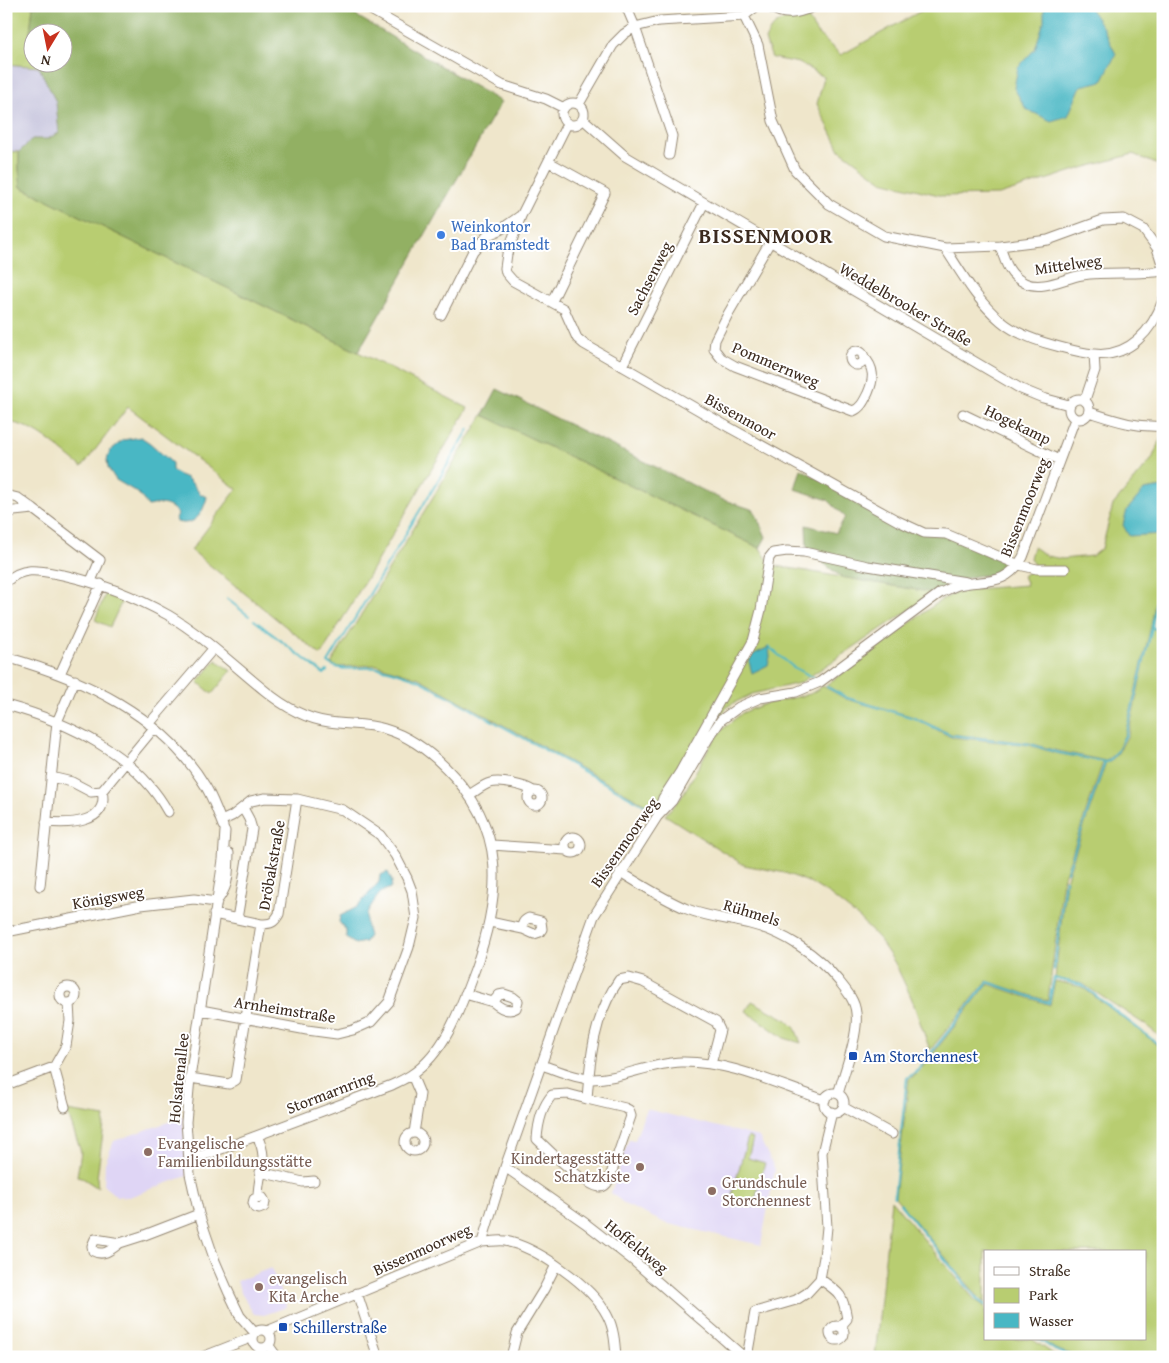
<svg xmlns="http://www.w3.org/2000/svg" width="1169" height="1363" font-family="'Gentium Book Plus',serif">
  <style>
    .built { fill: #dfd5f5 }
    .industrial { fill: #c3c1db }
    .green { fill: #b8cd71; stroke: #7a7c48 }
    .forest { fill: #92b063; stroke: #666d40 }
    .water { fill: #49b7c4; stroke: #427071 }
    .lines { fill: none; stroke-linecap: round; stroke-linejoin: round }
    .stream { stroke: #49b7c4; stroke-width: 2 }
    .minor-casing { stroke: #958874; stroke-width: 11 }
    .minor { stroke: #fff; stroke-width: 9 }
    .shop-dot { fill: #3f7fe0; stroke: #fff; stroke-width: 2 }
    .transit-dot { fill: #1a4fb4; stroke: #fff; stroke-width: 2 }
    .education-dot { fill: #8d6e63; stroke: #fff; stroke-width: 2 }
    .labels { text-anchor: middle; dominant-baseline: central; stroke-width: 4; stroke-linejoin: round; paint-order: stroke }
    .shop-label { font-size: 16px; fill: #366cbe; stroke: #fff; text-anchor: start }
    .street-label { font-size: 16px; fill: #3b2a1e; stroke: #fff }
    .transit-label { font-size: 16px; fill: #164399; stroke: #fff; text-anchor: start }
    .education-label { font-size: 16px; fill: #785e54; stroke: #fff; text-anchor: start }
    .district-label { font-size: 21px; font-weight: bold; letter-spacing: 1px; fill: #3b2a1e; stroke: #fff }
  </style>
  <rect width="100%" height="100%" fill="#fff"/>
  <filter id="ink" filterUnits="userSpaceOnUse"><feTurbulence type="fractalNoise" baseFrequency=".02" numOctaves="2"/><feDisplacementMap in="SourceGraphic" scale="10" xChannelSelector="R" yChannelSelector="G"/><feConvolveMatrix kernelMatrix="1 2 1 2 8 2 1 2 1" color-interpolation-filters="sRGB"/></filter>
  <filter id="wash" filterUnits="userSpaceOnUse"><feTurbulence type="fractalNoise" baseFrequency=".0096" numOctaves="4" result="noise"/><feDisplacementMap in="SourceGraphic" scale="20" xChannelSelector="R" yChannelSelector="G"/><feGaussianBlur stdDeviation="1.12" result="paint"/><feColorMatrix in="noise" values="0 0 0 0 0 0 0 0 0 0 0 0 0 0 0 0 0 1.4 0 .05"/><feComposite in="paint" operator="in"/></filter>
  <g filter="url(#wash)">
    <rect width="100%" height="100%" fill="#efe6cb"/>
    <path class="built" d="M646,1109L759,1137L775,1169L761,1245L665,1223L626,1205L611,1193L629,1139L635,1140Z
      M183,1117L187,1176L129,1197L116,1196L104,1186L105,1163L114,1141Z
      M271,1268L287,1307L264,1315L254,1314L241,1293L237,1281Z"/>
    <path class="industrial" d="M6,64L40,67L56,102L59,133L47,139H32L19,152L6,151Z"/>
    <path class="green" d="M6,6H33L28,49L32,55V62L37,63L40,67L6,64Z
      M930,6H1163V167L1133,154L1079,169L999,195L943,196L882,181L840,150L817,104L824,77L799,63L772,58L765,40C775,18 784,20 806,16L817,33L841,55Z
      M6,151L19,152V169L21,187L358,352L468,408L321,655L191,550L237,489L128,407L82,467C60,450 35,424 6,422Z
      M483,415L760,548L771,565L935,593L800,683L752,694L728,706L698,748L672,798L660,812L419,678L377,665L338,667L331,664Z
      M1163,433V487L1144,490L1161,534L1163,533V555L1151,626L1125,734L1116,752L1106,761L1054,750L1030,743L951,734L914,717L846,697L826,685L941,600L962,590L1027,585L1023,576L1035,567L1030,558L1033,547L1047,556L1062,559L1092,556L1102,548L1113,505L1152,459Z
      M106,592L123,599L110,627L95,620Z
      M1152,628L1163,633V1039L1147,1026L1083,984L1055,978L1066,880L1106,762H1110L1118,753L1128,735Z
      M216,660L231,671L212,694L198,682Z
      M823,686L846,699L913,718L951,737L1029,745L1055,753L1103,762L1063,880L1048,1001L987,981L930,1050L911,997L895,963L878,938L859,918L830,895L811,883L785,873L744,865L665,815L681,798L710,746L724,728L742,713L765,704L810,694Z
      M1055,981L1082,987L1144,1034L1163,1050V1357H1078L1055,1349L1040,1339H1145V1252H985V1303L981,1300L895,1197L909,1079L917,1074L988,984L1050,1005Z
      M752,1001L787,1020L795,1028L801,1043L784,1038L746,1011Z
      M67,1111L105,1117L97,1178L98,1188L81,1177L77,1176L81,1152Z
      M748,1137L753,1139L748,1158L765,1163L753,1207L730,1201Z
      M891,1200L974,1299L985,1307V1339H1032L1053,1354L1063,1357H875Z"/>
    <path class="forest" d="M33,6H340L501,102L358,352L21,187L19,169V152L32,139H47L59,133L56,102L37,63L62,62V32H32V55L28,49Z
      M497,389L721,499L754,510L766,537L760,548L483,415Z
      M801,469L898,523L945,535L1011,565L1005,571L999,574L975,576L953,582L935,593L841,577L807,550L806,525L836,533L845,517L828,500L795,489Z"/>
    <path class="water" d="M1044,6H1088L1103,28L1116,54L1102,81L1081,86L1068,116L1051,121L1026,109L1014,88L1018,67L1035,49L1044,21Z
      M141,437L150,443L172,463V470C180,477 184,475 189,480C196,486 197,494 207,497C203,513 195,527 177,522L176,519L178,514C169,503 162,503 148,506L138,493L116,480L108,468L107,460L110,451L123,440Z
      M1163,487V533L1161,534L1129,536L1123,525L1127,510L1144,490Z
      M769,647L770,657L768,665L752,673L749,662L752,655Z
      M388,872L392,881L391,888C382,891 380,893 375,900C365,915 364,918 369,936L365,942L355,944L346,938V930L339,922L340,916L357,907L379,882L380,875Z"/>
    <g class="lines">
      <path class="stream" d="M469,429L328,663C344,674 361,665 379,668C393,670 407,676 421,681L644,805
        M1161,534V544
        M1161,545L1163,554
        M1163,556L1152,627L1163,632
        M227,599L249,616
        M254,620L324,674L327,671
        M769,647L793,667L816,679
        M827,687L847,698L914,718L951,735L1030,744L1055,752L1105,762L1067,872
        M1105,762L1109,761L1117,752L1126,734L1152,627
        M1054,970L1065,880
        M894,1197L907,1078L915,1073L988,982L1049,1003L1054,978L1082,985L1163,1048
        M900,1204L979,1301L985,1305
        M1038,1339L1055,1350L1074,1357"/>
    </g>
  </g>
  <g filter="url(#ink)">
    <g class="lines">
      <g class="minor-casing">
        <path id="minor" d="M364,6L502,85L546,99L564,108
          M626,6L635,27L672,136L669,155
          M768,6C786,18 797,13 816,6
          M744,16L758,45L773,121L795,170L829,204L884,236L945,248L1000,246L1048,240L1103,220L1124,219L1143,229L1157,248L1163,267
          M562 114a11 11 0 1 1 22 0a11 11 0 1 1-22 0Z
          M579,104L613,45L624,34L635,27L659,21L744,16L757,6
          M583,119L625,156L1021,389L1043,398L1069,405
          M567,124L521,216L507,254L505,268L506,273L513,281L564,309L577,338L584,344L723,424L898,521L924,533L946,534L1019,565L1037,569H1065
          M549,162L605,193L552,301
          M770,242L728,314L715,340L714,349L721,358L735,366L853,411C861,408 864,401 868,393C874,379 875,368 863,356
          M1000,246C1005,262 1009,276 1025,283C1043,291 1064,278 1082,275C1109,271 1136,275 1163,271
          M945,248C962,274 977,301 1001,321C1016,334 1040,342 1060,347C1071,350 1082,353 1094,354C1129,358 1153,330 1163,300
          M441,315L473,251L488,235L500,230L520,216
          M850 358a7 7 0 1 1 14 0a7 7 0 1 1-14 0Z
          M622,366L704,203
          M1069 409a10 10 0 1 1 20 0a10 10 0 1 1-20 0Z
          M1085,400L1095,370L1094,354
          M1089,412C1114,420 1136,428 1163,426
          M963,414L1059,460
          M6,495L18,498L33,509
          M6,515L14,511L33,509L100,560L91,581
          M6,582C23,565 42,571 63,575C100,583 134,596 168,615C202,635 233,665 264,690C282,705 306,719 329,722C347,725 367,723 385,729C409,736 429,751 446,768C507,828 502,894 475,969C461,1006 446,1052 411,1075C405,1079 398,1082 392,1085L208,1154L189,1157
          M6,657C84,679 163,715 206,787C213,799 218,813 223,826
          M60,674L101,584
          M6,705C68,722 136,754 168,812
          M149,724L213,649
          M528 798a7 7 0 1 1 14 0a7 7 0 1 1-14 0Z
          M102,791L154,728
          M469,795C476,791 483,785 490,783C500,780 525,785 533,791
          M658,813L663,798L680,772L753,641L761,610L769,558L773,553L787,551L804,552L868,566L966,582
          M46,822C68,824 110,824 102,791L91,792L72,782L51,777
          M225,831L223,860L190,1078L186,1122L190,1174L199,1214L215,1261L228,1291L240,1316L255,1333
          M565 845a8 8 0 1 1 16 0a8 8 0 1 1-16 0Z
          M492,845L566,850
          M620,872C642,885 663,899 687,909C707,917 729,919 750,924C783,932 817,954 838,980C846,990 855,1000 856,1013C859,1034 844,1073 838,1094
          M40,886L57,722L75,680
          M216,902C230,885 228,874 229,853
          M529,918L541,921L542,929L540,932L534,934L523,929C521,924 524,920 529,918Z
          M237,919L252,829L249,819L243,808
          M490,922L523,929
          M261,924C271,924 274,923 279,914L297,799
          M6,932L141,905L194,899L216,902
          M60 995a8 8 0 1 1 16 0a8 8 0 1 1-16 0Z
          M465,994L493,1002
          M504,994L513,997L518,1001L516,1008C508,1013 500,1008 493,1002L499,995Z
          M201,1010L307,1030L337,1034L353,1030L371,1022L389,1002L409,947L416,918L412,891L407,878L395,855L380,835L343,810L297,799L265,798L251,801L232,816L221,821
          M542,1065C557,1070 574,1078 590,1079C619,1080 650,1063 681,1062C731,1061 778,1085 825,1100
          M54,1067L66,1046L70,1021L69,1003
          M412,1075L420,1094L414,1133
          M190,1078L229,1084L236,1080L261,924L214,914
          M6,1085L54,1067L65,1107
          M824 1103a10 10 0 1 1 20 0a10 10 0 1 1-20 0Z
          M587,1099L568,1094L552,1095C541,1108 538,1123 537,1139C547,1149 588,1188 600,1187C605,1187 607,1184 609,1180L631,1116L629,1110L625,1108L587,1099C590,1058 594,1015 619,980L629,978L643,982L716,1022L720,1030L711,1064
          M843,1107L892,1134
          M405 1142a9 9 0 1 1 18 0a9 9 0 1 1-18 0Z
          M257,1136C270,1161 258,1171 258,1197L254,1199L253,1203L255,1208L259,1209L264,1207L265,1202L263,1198L258,1197
          M505,1167L585,1223L635,1262L744,1357
          M260,1172L303,1182L314,1181
          M482,1242C489,1242 498,1240 505,1241C537,1247 592,1286 607,1315C614,1328 615,1343 616,1357
          M120,1243C112,1249 104,1257 93,1251L92,1246L95,1239L120,1243L142,1236L199,1214
          M820,1279C840,1293 843,1294 847,1319L840,1327
          M357,1293L378,1357
          M830 1333a7 7 0 1 1 14 0a7 7 0 1 1-14 0Z
          M253 1339a9 9 0 1 1 18 0a9 9 0 1 1-18 0Z
          M267,1331L482,1242L505,1167L594,916L657,817L672,801L708,739L721,720L739,707L760,698L796,692L820,682L940,593C945,591 952,587 958,585C986,579 1006,587 1023,557L1075,419
          M269,1346L277,1357
          M202,1357L253,1337
          M511,1357L517,1333L544,1289L556,1265
          M747,1357L755,1312L796,1300L807,1293L820,1279L824,1257L827,1227L822,1153L832,1112"/>
      </g>
      <use href="#minor" class="minor"/>
    </g>
  </g>
  <circle class="shop-dot" cx="441" cy="235" r="5"/>
  <g class="transit-dot">
    <rect x="848" y="1051" width="10" height="10" rx="2.5"/>
    <rect x="278" y="1322" width="10" height="10" rx="2.5"/>
  </g>
  <g class="education-dot">
    <circle cx="148" cy="1152" r="5"/>
    <circle cx="640" cy="1167" r="5"/>
    <circle cx="712" cy="1191" r="5"/>
    <circle cx="259" cy="1287" r="5"/>
  </g>
  <g class="labels">
    <g class="shop-label">
      <text x="451" y="226">Weinkontor<tspan x="451" dy="18">Bad Bramstedt</tspan></text>
    </g>
    <g class="street-label">
      <text transform="translate(1068 264) rotate(-8)">Mittelweg</text>
      <text transform="translate(649 278) rotate(-63)">Sachsenweg</text>
      <text transform="translate(906 304) rotate(30)">Weddelbrooker Straße</text>
      <text transform="translate(776 364) rotate(23)">Pommernweg</text>
      <text transform="translate(741 416) rotate(29)">Bissenmoor</text>
      <text transform="translate(1018 424) rotate(26)">Hogekamp</text>
      <text transform="translate(1024 507) rotate(-68)">Bissenmoorweg</text>
      <text transform="translate(624 842) rotate(-55)">Bissenmoorweg</text>
      <text transform="translate(271 865) rotate(-80)">Dröbakstraße</text>
      <text transform="translate(108 897) rotate(-10)">Königsweg</text>
      <text transform="translate(752 912) rotate(17)">Rühmels</text>
      <text transform="translate(285 1009) rotate(9)">Arnheimstraße</text>
      <text transform="translate(178 1078) rotate(-84)">Holsatenallee</text>
      <text transform="translate(330 1092) rotate(-21)">Stormarnring</text>
      <text transform="translate(637 1246) rotate(39)">Hoffeldweg</text>
      <text transform="translate(422 1249) rotate(-24)">Bissenmoorweg</text>
    </g>
    <g class="transit-label">
      <text x="863" y="1056">Am Storchennest</text>
      <text x="293" y="1327">Schillerstraße</text>
    </g>
    <g class="education-label">
      <text x="158" y="1143">Evangelische<tspan x="158" dy="18">Familienbildungsstätte</tspan></text>
      <text x="630" y="1158" text-anchor="end">Kindertagesstätte<tspan x="630" dy="18">Schatzkiste</tspan></text>
      <text x="722" y="1182">Grundschule<tspan x="722" dy="18">Storchennest</tspan></text>
      <text x="269" y="1278">evangelisch<tspan x="269" dy="18">Kita Arche</tspan></text>
    </g>
    <g class="district-label">
      <text x="766" y="235">BISSENMOOR</text>
    </g>
  </g>
  <rect width="1169" height="1363" fill="none" stroke="#fff" stroke-width="25"/>
  <rect x="984" y="1250" width="162" height="90" fill="#ffffff" stroke="#b1aaa5"/>
  <rect x="994" y="1267" width="25" height="8" fill="#ffffff" stroke="#b1aaa5"/>
  <text x="1029" y="1276" font-size="15" fill="#3b2a1e">Straße</text>
  <rect x="994" y="1288" width="25" height="15" fill="#b8cd71" stroke="#b1aaa5"/>
  <text x="1029" y="1300" font-size="15" fill="#3b2a1e">Park</text>
  <rect x="994" y="1313" width="25" height="15" fill="#49b7c4" stroke="#b1aaa5"/>
  <text x="1029" y="1326" font-size="15" fill="#3b2a1e">Wasser</text>
  <g transform="translate(48 48) rotate(190)"><circle r="24" fill="#ffffff" stroke="#b1aaa5"/>
  <path d="M0-4L9 19L0 12L-9 19Z" fill="#c8321e"/>
  <text y="-8" font-size="14" font-weight="bold" text-anchor="middle" fill="#3b2a1e">N</text>
  </g>
</svg>
